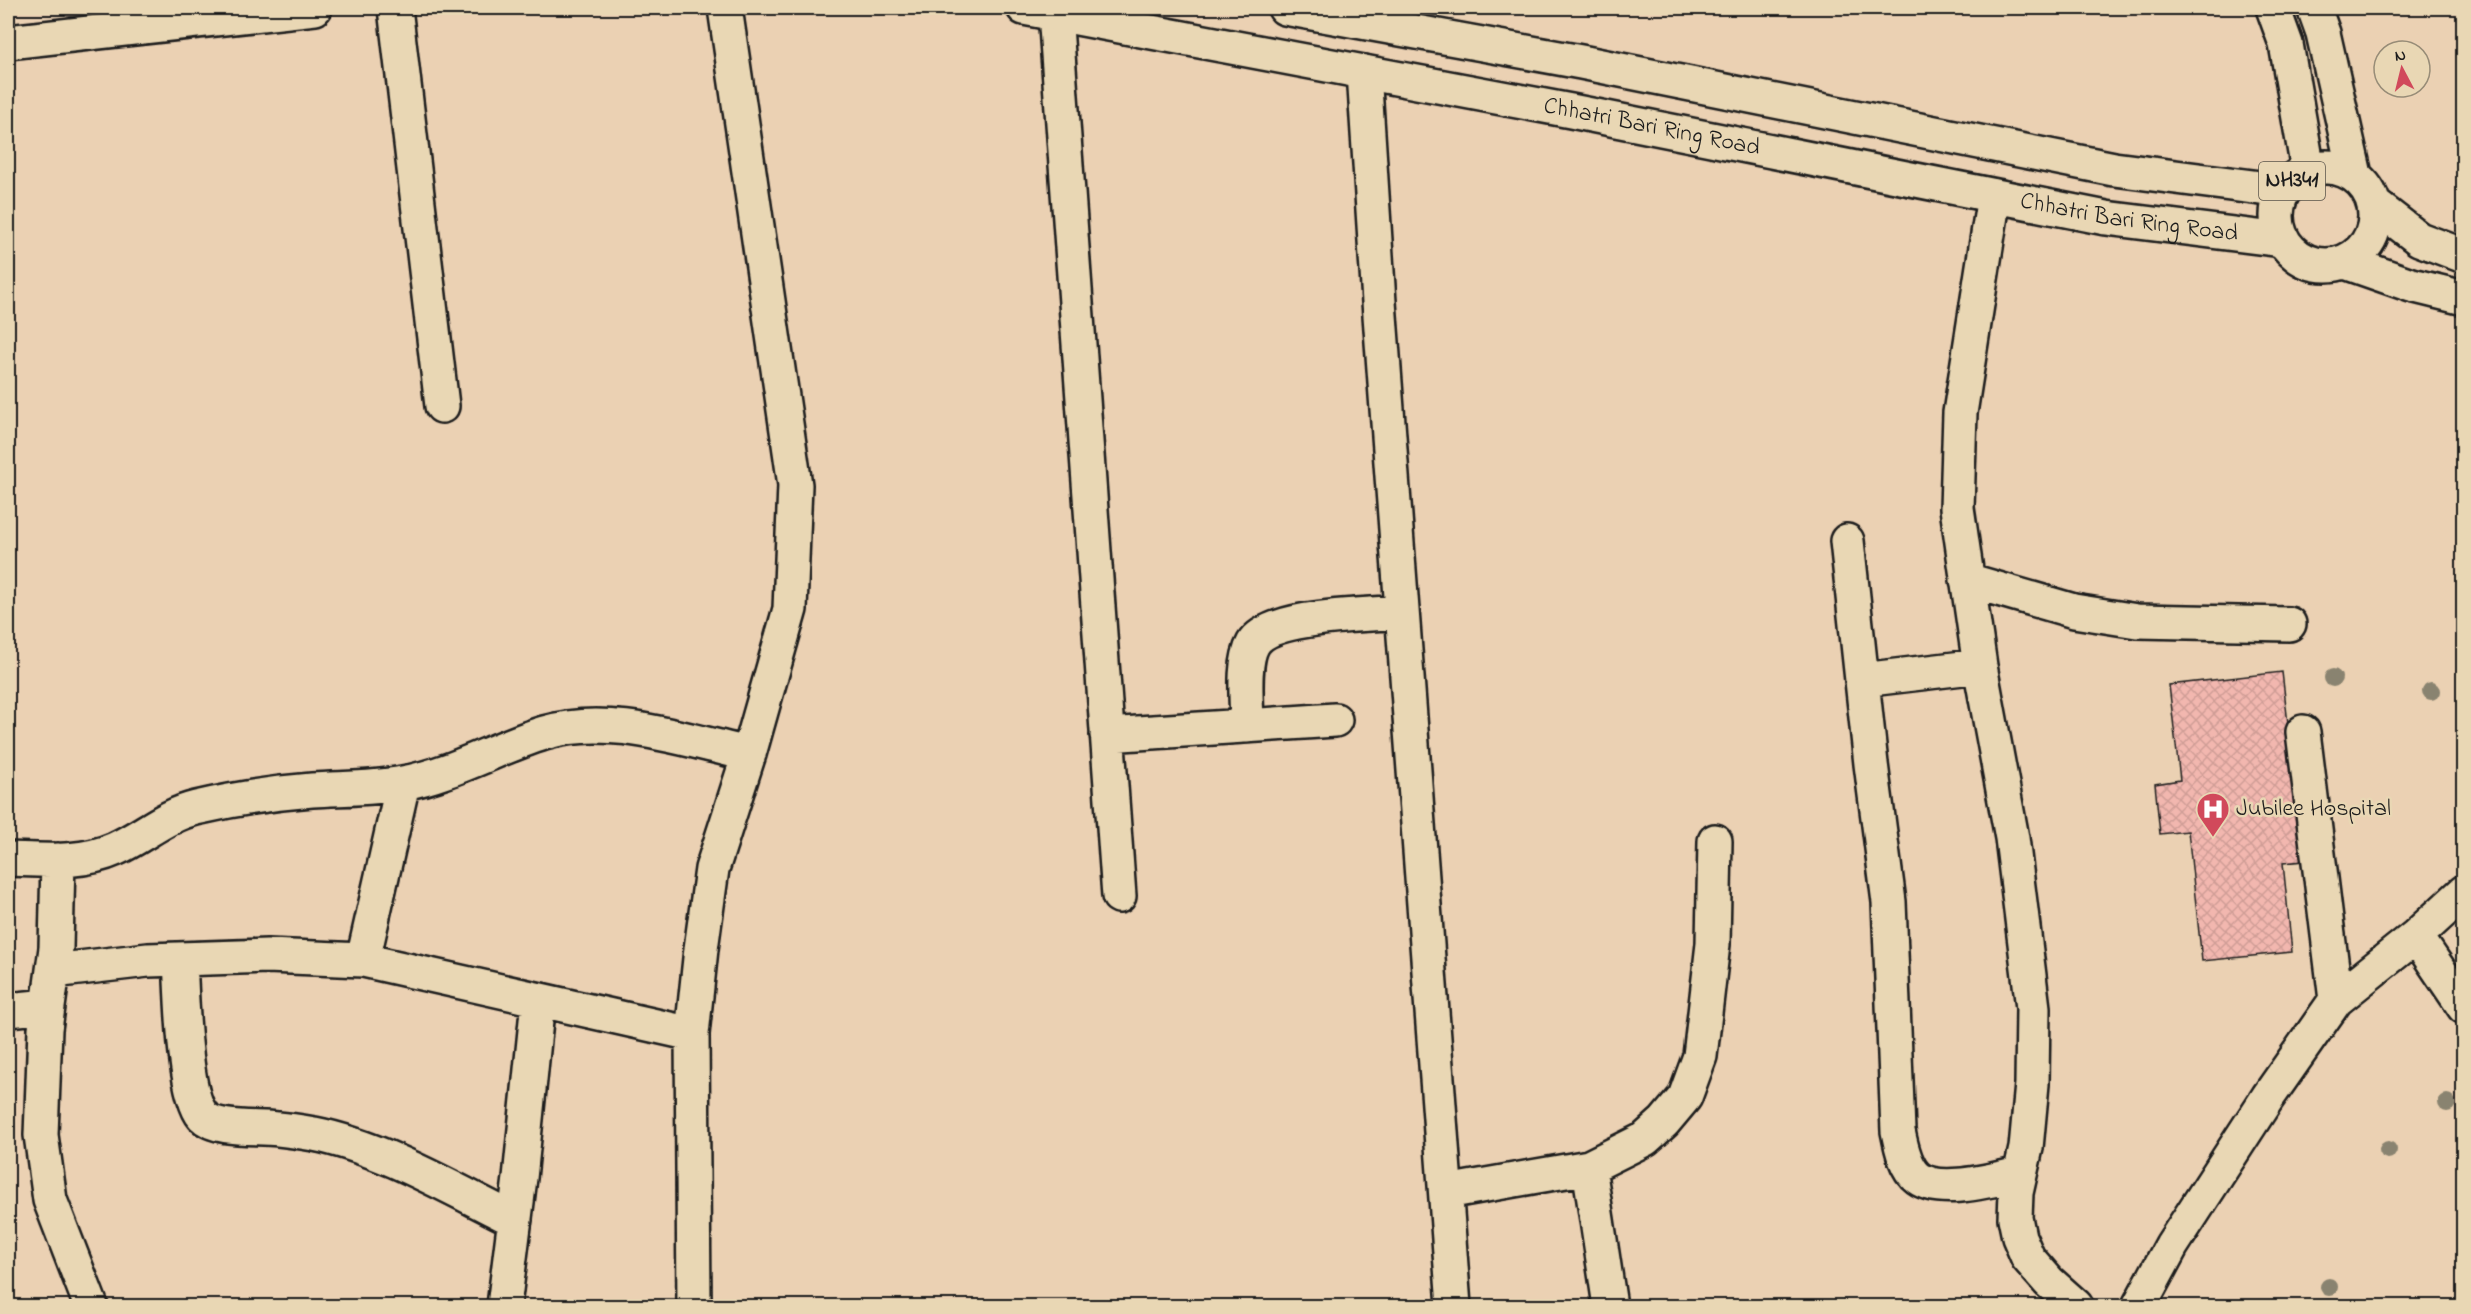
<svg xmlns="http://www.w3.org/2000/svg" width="2471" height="1314" font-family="'Indie Flower',sans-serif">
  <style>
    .building { fill: url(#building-cross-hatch); stroke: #1c1c1c; stroke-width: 1.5 }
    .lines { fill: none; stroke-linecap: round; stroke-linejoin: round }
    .minor-casing { stroke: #1c1c1c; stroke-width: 38 }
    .major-casing { stroke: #1c1c1c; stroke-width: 38 }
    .highway-casing { stroke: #1c1c1c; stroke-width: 38 }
    .minor { stroke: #e9d7b4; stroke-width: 33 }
    .major { stroke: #e9d7b4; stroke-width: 33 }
    .highway { stroke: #e9d7b4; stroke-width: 33 }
    .tree { fill: #89836f }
    .labels { text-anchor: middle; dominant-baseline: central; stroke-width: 5; stroke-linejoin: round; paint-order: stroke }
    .shield { fill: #e9d7b4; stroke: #5a544a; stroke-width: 1.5 }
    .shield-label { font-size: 22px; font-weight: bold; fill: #1c1c1c }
    .street-label { font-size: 24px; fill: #1c1c1c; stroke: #e9d7b4 }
    .poi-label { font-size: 24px; fill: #1c1c1c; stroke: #e9d7b4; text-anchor: start }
  </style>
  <defs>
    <pattern id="building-cross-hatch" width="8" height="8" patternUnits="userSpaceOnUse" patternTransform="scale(1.5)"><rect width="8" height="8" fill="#f2b7af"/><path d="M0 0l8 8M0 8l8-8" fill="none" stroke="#cf9d96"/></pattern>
  </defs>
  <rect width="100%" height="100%" fill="#ebd1b3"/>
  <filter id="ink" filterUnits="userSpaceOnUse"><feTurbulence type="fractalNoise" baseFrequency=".0167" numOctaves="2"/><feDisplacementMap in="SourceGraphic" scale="12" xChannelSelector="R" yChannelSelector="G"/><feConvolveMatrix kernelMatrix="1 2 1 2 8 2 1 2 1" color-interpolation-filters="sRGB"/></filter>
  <g filter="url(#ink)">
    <path class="building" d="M2282,672L2304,861L2283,863L2292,952L2202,961L2188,831L2160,834L2155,784L2180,780L2169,685Z"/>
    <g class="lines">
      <g class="minor-casing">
        <path id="minor" d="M395,8L442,406
          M1055,13L1119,896
          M1364,72L1379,302L1454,1306
          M1994,196L1960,413L1957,508L1980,666L2012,838L2033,1008L2032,1084L2026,1148L2016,1193L2015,1218L2019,1237L2028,1258L2049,1282L2076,1306
          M1847,541L1871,764L1889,902L1898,1131C1901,1146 1905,1168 1918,1178C1941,1195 1994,1179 2020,1174
          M1967,580L2074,611L2137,621L2289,624
          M1862,680L1980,666
          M1247,726C1247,704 1242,663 1253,644C1270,614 1370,615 1402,612
          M2303,732L2336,1000
          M1107,735L1335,720
          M8,859C43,860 82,864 115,849C142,837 166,815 196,808C234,799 273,793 312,790C342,788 373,789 403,783C452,774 496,748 544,733C610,713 683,740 749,754
          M58,860L56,948L45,1029L41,1135L50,1200L91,1306
          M2416,936L2464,1007
          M180,959C182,993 183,1093 203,1116C217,1131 258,1126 278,1129C290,1130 302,1132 314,1134C381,1147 454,1190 515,1220
          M363,960L403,783
          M53,971L148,960L267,956L363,960L692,1034
          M8,1010L48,1006
          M1589,1167L1610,1306
          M1446,1192L1589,1167L1645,1139L1664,1122L1685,1097L1700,1056L1713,944L1715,841
          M504,1306L520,1178L538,1001
          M694,1306L692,1034L701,949L712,869L749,754L790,609L795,485L725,8
          M2139,1306L2172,1245L2268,1097L2336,1000L2416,936L2464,892"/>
      </g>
      <g class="major-casing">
        <g id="major">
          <path id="s1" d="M1024,8L1571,111L2106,218L2282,240"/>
          <path d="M1285,8L1581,62L2114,169L2284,191"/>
          <path d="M8,42L315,8"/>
        </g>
      </g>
      <g class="highway-casing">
        <path id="highway" d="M2273,8L2286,44L2308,170
          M2314,8L2323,33L2355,175
          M2277 216a49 49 0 1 1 98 0a49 49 0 1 1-98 0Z
          M2375,205L2419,239L2464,256
          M2345,262L2411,285L2464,298"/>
      </g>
      <use href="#minor" class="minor"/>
      <use href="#major" class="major"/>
      <use href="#highway" class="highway"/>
    </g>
    <g class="tree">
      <circle cx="2333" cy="678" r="9"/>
      <circle cx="2431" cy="691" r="9"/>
      <circle cx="2447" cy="1103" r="9"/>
      <circle cx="2388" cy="1150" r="9"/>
      <circle cx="2329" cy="1287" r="9"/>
    </g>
  </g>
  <defs>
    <g id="hospital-pin" transform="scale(1.725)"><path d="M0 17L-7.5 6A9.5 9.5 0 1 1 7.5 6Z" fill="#d1495b" stroke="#e9d7b4"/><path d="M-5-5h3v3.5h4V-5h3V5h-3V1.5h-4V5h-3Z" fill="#fff"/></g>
  </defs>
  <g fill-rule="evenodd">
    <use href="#hospital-pin" x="2213" y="809"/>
  </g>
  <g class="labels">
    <rect class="shield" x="2259" y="162" width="66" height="38" rx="4.5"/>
    <g class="shield-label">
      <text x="2292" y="181">NH341</text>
    </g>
    <g class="street-label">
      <text stroke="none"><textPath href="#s1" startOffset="639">Chhatri Bari Ring Road</textPath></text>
      <text stroke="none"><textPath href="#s1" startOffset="1125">Chhatri Bari Ring Road</textPath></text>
    </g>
    <g class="poi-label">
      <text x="2236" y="809">Jubilee Hospital</text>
    </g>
  </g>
  <rect width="2471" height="1314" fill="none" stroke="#e9d7b4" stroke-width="30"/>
  <rect x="15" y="15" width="2441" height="1284" fill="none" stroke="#1c1c1c" stroke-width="2" filter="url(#ink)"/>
  <g transform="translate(2402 69) rotate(353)"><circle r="28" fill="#e9d7b4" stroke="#978c77" stroke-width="1.5"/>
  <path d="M0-4.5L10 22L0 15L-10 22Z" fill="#d1495b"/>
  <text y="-9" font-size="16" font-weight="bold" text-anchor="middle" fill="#1c1c1c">N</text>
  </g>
</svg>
